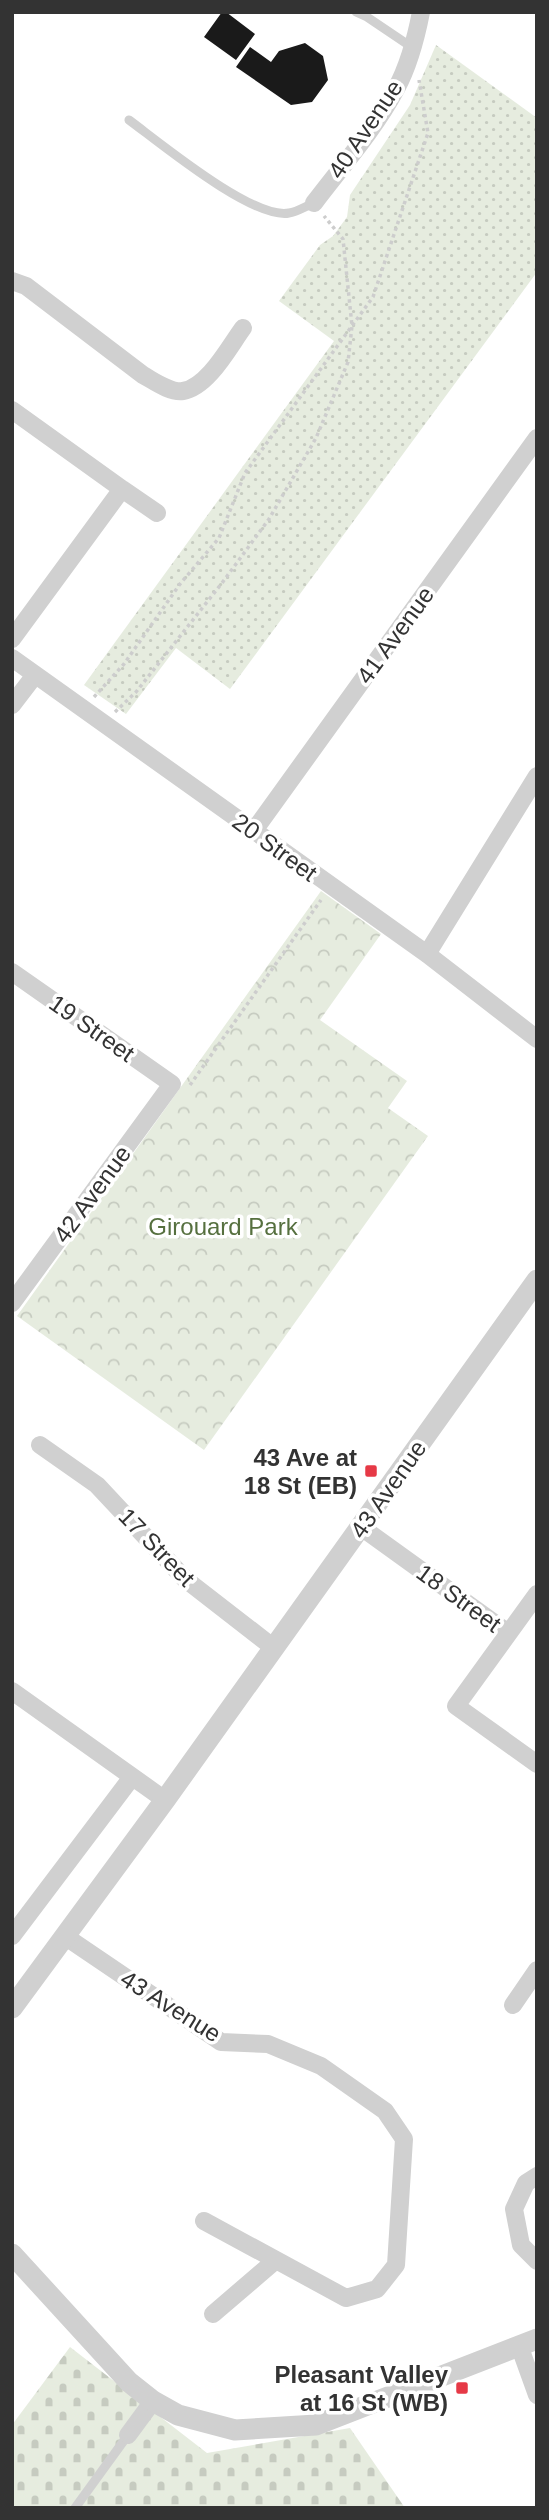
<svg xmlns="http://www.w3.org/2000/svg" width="549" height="2520" font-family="Helvetica,sans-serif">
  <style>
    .grass { fill: url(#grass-dots) }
    .forest { fill: url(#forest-crowns) }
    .cemetery { fill: url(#cemetery-stones) }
    .building { fill: #1a1a1a }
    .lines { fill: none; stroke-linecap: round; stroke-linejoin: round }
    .path { stroke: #cdcdcd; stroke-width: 3.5; stroke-dasharray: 3.5 3.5; stroke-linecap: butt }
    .service { stroke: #d0d0d0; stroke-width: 9 }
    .minor { stroke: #d0d0d0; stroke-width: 18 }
    .tertiary { stroke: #d0d0d0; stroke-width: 21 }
    .poi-dot { fill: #e63946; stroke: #fff; stroke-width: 2.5 }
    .labels { text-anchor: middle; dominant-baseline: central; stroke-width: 7; stroke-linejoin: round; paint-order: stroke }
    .street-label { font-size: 24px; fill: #333; stroke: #fff }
    .park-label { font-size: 24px; fill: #56703f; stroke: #fff }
    .poi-label { font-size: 24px; font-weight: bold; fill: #333; stroke: #fff; text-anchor: end }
  </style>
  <defs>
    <pattern id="grass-dots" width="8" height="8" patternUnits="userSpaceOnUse" patternTransform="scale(1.75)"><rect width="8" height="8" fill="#e6ecdf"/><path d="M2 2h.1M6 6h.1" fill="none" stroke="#c6cbc0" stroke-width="1.8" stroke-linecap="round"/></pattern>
    <pattern id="forest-crowns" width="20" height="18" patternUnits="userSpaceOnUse" patternTransform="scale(1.75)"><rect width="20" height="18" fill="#e6ecdf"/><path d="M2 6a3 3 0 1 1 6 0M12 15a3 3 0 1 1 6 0" fill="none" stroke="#c6cbc0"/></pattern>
    <pattern id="cemetery-stones" width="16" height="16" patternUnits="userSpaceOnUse" patternTransform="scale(1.75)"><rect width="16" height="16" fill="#e6ecdf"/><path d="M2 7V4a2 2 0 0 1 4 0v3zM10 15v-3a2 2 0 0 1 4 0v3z" fill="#c6cbc0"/></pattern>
  </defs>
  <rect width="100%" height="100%" fill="#fff"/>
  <path class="grass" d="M436,45L537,118V272L230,689L176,648L126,714L84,685L334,341L279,301L320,245L333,236L347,217L350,195L410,105Z"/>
  <path class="forest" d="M321,891L381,934L320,1020L407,1081L388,1108L428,1136L204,1450L17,1316Z"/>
  <path class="cemetery" d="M70,2347L207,2453L350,2428L405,2508H12V2425Z"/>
  <path class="building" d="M222,12H226L255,34L236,60L204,37Z
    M305,43L323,56L328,80L312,102L291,105L236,67L250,47L271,62L279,51Z"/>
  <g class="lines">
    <path class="path" d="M94,697L124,664L180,584L219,538L245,473L373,297L428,133L419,80
      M115,712L136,692L222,583L269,519L316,438L348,362L352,326L343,239L324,216
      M190,1085L321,900"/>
    <path class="service" d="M356,12L367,17L413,48
      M129,120C159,142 253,220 289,213C297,212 306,206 314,203
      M75,2508L128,2435"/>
    <path class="minor" d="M314,203C342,166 374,130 396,89C409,65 416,38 421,12
      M12,281L26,286L143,375C154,381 170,393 183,391C208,387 229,347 243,328
      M12,410L122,489L12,639
      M122,489L157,513
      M12,658L427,954L537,1039
      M12,705L35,675
      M253,832L537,438
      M427,954L537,776
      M12,972L172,1084L12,1303
      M40,1445L97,1485L185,1579L274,1648
      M361,1527L508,1633
      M537,1594L456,1706L537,1764
      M12,1691L165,1800
      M12,1936L132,1777
      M66,1937L221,2042L268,2044L321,2066L385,2111L404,2139L396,2265L377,2289L346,2298L204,2221
      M513,2005L537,1970
      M537,2176L526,2183L514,2209L521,2245L537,2261
      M213,2314L276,2260
      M519,2345L537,2395
      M128,2435L153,2401"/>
    <path class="tertiary" d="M12,2008L165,1800L537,1280
      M12,2254L129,2382L153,2401L178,2415L235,2430L316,2425L537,2339"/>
  </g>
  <g class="poi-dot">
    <rect x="364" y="1464" width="14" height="14" rx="3.5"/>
    <rect x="455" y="2381" width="14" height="14" rx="3.5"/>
  </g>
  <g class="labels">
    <g class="street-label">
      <text transform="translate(365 129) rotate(-56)">40 Avenue</text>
      <text transform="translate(395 635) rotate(-54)">41 Avenue</text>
      <text transform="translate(275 847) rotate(36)">20 Street</text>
      <text transform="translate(92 1028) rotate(35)">19 Street</text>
      <text transform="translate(92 1194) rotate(-54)">42 Avenue</text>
      <text transform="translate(388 1489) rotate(-55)">43 Avenue</text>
      <text transform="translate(157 1547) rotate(46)">17 Street</text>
      <text transform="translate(459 1598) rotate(36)">18 Street</text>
      <text transform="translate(171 2006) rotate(32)">43 Avenue</text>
    </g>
    <g class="park-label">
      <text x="223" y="1226">Girouard Park</text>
    </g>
    <g class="poi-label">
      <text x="357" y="1457">43 Ave at<tspan x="357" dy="28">18 St (EB)</tspan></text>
      <text x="448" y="2374">Pleasant Valley<tspan x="448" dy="28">at 16 St (WB)</tspan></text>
    </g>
  </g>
  <rect width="549" height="2520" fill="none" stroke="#333333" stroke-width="28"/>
</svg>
